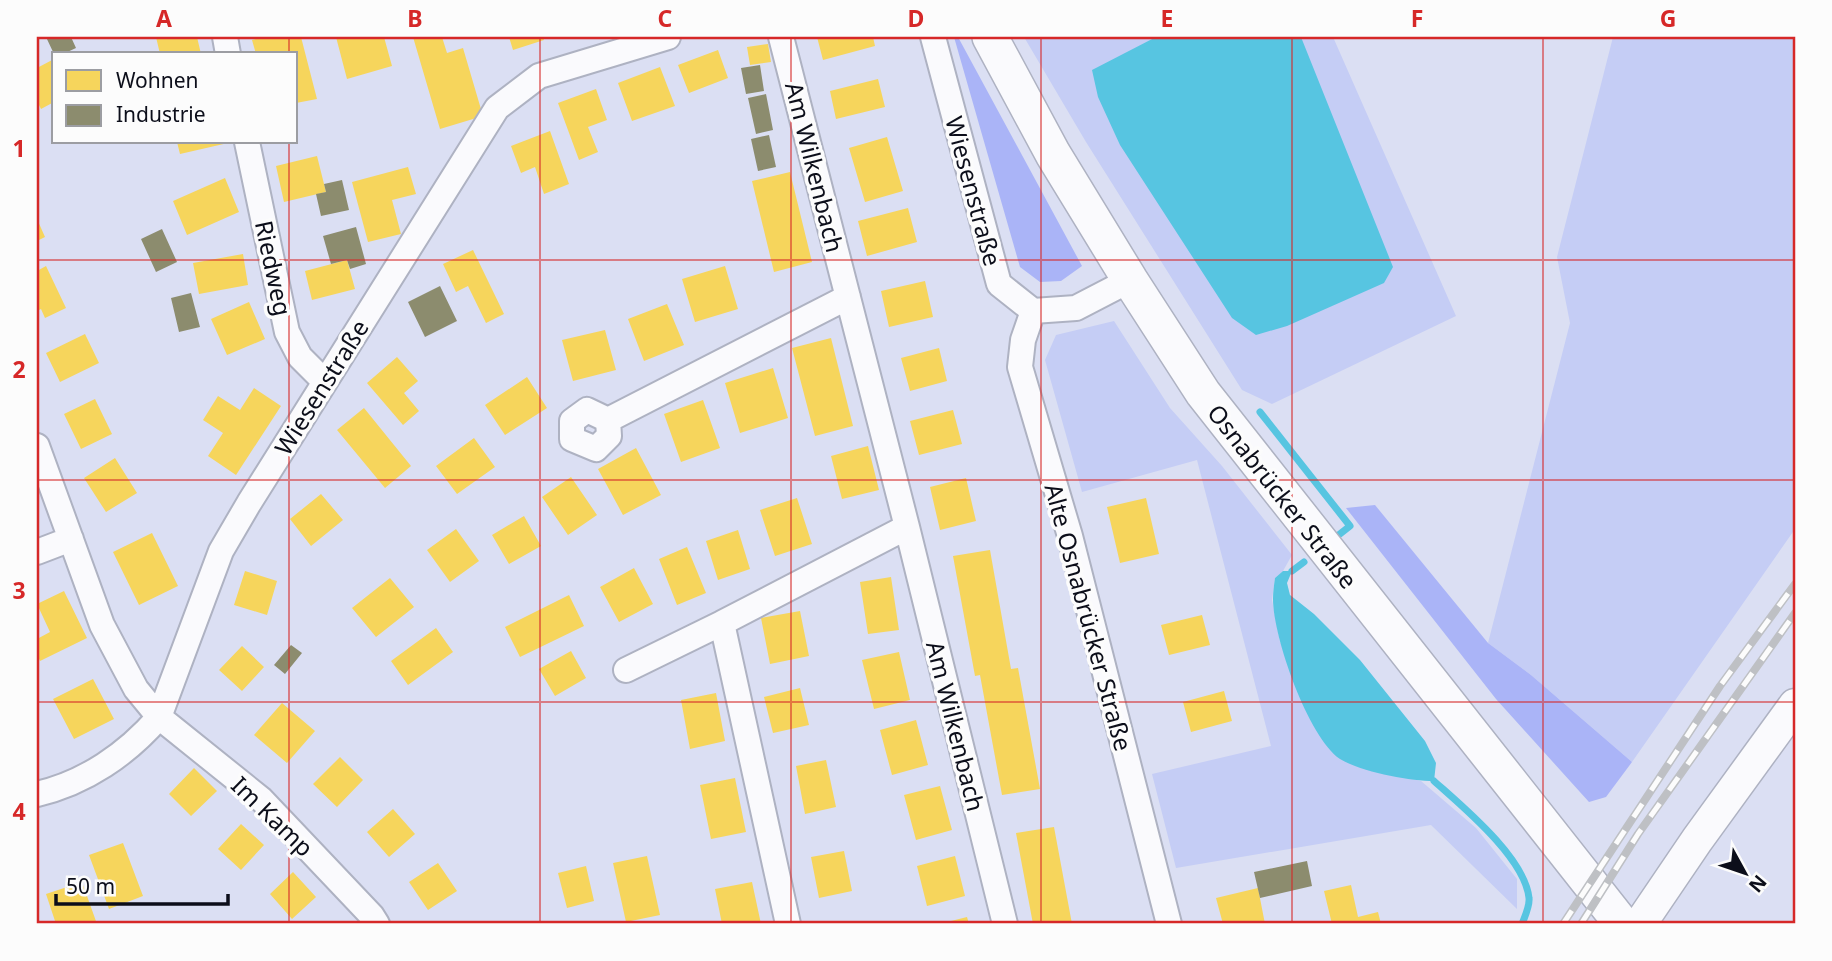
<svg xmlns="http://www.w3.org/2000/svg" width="1832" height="961" font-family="'Noto Sans',sans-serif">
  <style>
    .green { fill: #c5cdf5 }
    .forest { fill: #aab4f7 }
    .water { fill: #57c5e1 }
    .homes { fill: #f6d55c }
    .industry { fill: #8c8c6e }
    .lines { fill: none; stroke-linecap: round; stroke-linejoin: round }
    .stream { stroke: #57c5e1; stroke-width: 7 }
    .minor-casing { stroke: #aeb2c2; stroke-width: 28 }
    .tertiary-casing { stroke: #aeb2c2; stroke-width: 35 }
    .secondary-casing { stroke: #aeb2c2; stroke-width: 38 }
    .minor { stroke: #fafafd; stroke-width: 24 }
    .tertiary { stroke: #fafafd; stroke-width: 32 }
    .secondary { stroke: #fafafd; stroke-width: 35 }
    .rail-casing { stroke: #bec0c4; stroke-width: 8 }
    .rail { stroke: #fcfcfc; stroke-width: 5; stroke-dasharray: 16; stroke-linecap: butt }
    .grid { fill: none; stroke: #d62828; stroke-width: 2; stroke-opacity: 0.55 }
    .labels { text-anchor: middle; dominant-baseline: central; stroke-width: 7; stroke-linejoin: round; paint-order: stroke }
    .street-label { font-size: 24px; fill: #0c0e1a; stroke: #fcfcfc }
    .neatline { fill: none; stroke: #d62828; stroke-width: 2.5 }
    .grid-label { font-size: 23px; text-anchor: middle; font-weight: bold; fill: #d62828 }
  </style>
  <rect width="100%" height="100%" fill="#dbdff3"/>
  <path class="green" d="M1024,37H1333L1456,316L1272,404L1242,390L1086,142Z
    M1613,37H1795V529L1632,762L1531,675L1488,643L1570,323L1557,257Z
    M1114,321L1170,408L1222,466L1292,555L1283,571L1275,578L1272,600L1280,642L1360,767L1421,781L1476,828L1517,879V909L1431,825L1176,868L1152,774L1271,746L1197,460L1082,492L1045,360L1056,335Z"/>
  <path class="forest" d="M954,37H958L1082,266L1061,281L1040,282L1020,267Z
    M1375,505L1488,643L1531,675L1632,762L1606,797L1589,802L1496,699L1346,508Z"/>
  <path class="water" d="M1156,37H1301L1393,267L1384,283L1287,326L1256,335L1232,318L1120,145L1098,97L1092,70Z
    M1283,571H1292L1287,583L1290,595L1314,614L1360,660L1425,741L1436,763L1434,781C1410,781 1361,772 1340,759C1308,737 1273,637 1273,599C1273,592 1274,585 1275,578Z"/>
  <path class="homes" d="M156,37H197L201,54H160Z
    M263,37H301L317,99L296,103V54H256L252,40Z
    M336,37H384L392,66L347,79Z
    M413,37H442L447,53L463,48L483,116L440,129Z
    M509,37H543L544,40L513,50Z
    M817,37H873L875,46L823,60Z
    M768,44L771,62L750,65L747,47Z
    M718,50L728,78L689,93L678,65Z
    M54,59V102L41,109L37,101V68Z
    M660,67L675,106L632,121L618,83Z
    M878,79L885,107L836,119L830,91Z
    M596,89L607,120L588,127L598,152L579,160L558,103Z
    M550,131L569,184L544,194L535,167L521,173L511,146Z
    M887,137L903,191L865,202L849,148Z
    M177,142H228V143L180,154Z
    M317,156L326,192L284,202L276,166Z
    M408,167L416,194L392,200L401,234L368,242L352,182Z
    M790,172L812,262L774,272L752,181Z
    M225,178L239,212L187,235L173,201Z
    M908,208L917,242L867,256L858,221Z
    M37,219L45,237L37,241Z
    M473,250L504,314L486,323L468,286L456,292L443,264Z
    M243,254L248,285L199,294L193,263Z
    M347,260L355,289L312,300L305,271Z
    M46,266L66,308L45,318L41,309L37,311V271Z
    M725,266L738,309L695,322L682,279Z
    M925,281L933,317L889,327L881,291Z
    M249,302L265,339L227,355L211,319Z
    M667,304L684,345L644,361L628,319Z
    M605,330L616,370L573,381L562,340Z
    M85,334L99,363L60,382L46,353Z
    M831,338L853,426L815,436L792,348Z
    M939,348L947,381L910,391L901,358Z
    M397,357L418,381L404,393L419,411L403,425L367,383Z
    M773,368L788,418L740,433L725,383Z
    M527,377L547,408L505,435L485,405Z
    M254,388L281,406L236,475L208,456L223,433L203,420L218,396L240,410Z
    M95,399L112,434L81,449L64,414Z
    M703,400L720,448L681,462L664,414Z
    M364,408L411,466L385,488L337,430Z
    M953,410L962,444L919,455L910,421Z
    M474,438L495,467L457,494L436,466Z
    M868,446L879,490L842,499L831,456Z
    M636,448L661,495L623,515L598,469Z
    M115,458L137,493L106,512L84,478Z
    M571,477L597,515L568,535L542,497Z
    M966,478L976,521L940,530L930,487Z
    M321,494L343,520L311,546L290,519Z
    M797,498L812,544L775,556L760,510Z
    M1146,498L1159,554L1120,563L1107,507Z
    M524,516L541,546L509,564L492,535Z
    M456,529L479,561L450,582L427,550Z
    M738,530L750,569L718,580L706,541Z
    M152,533L178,586L139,605L113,552Z
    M687,547L706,593L677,605L659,559Z
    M990,550L1011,669L1018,668L1040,789L1002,795L980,675L975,676L953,556Z
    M634,568L653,604L619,622L600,587Z
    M245,571L277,581L267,615L234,605Z
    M891,577L899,630L868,634L860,582Z
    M390,578L414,607L376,637L352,608Z
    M64,591L87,638L40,661L37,654V639L50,632L37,604Z
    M569,595L584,626L520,657L505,627Z
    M800,611L809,656L770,664L761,618Z
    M1202,615L1210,645L1169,655L1161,625Z
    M436,628L453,652L408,685L391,661Z
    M242,646L264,667L242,691L219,670Z
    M571,651L586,678L555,696L539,669Z
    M899,652L910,700L874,709L862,660Z
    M93,679L114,719L74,739L53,699Z
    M800,688L809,725L773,733L764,697Z
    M1224,691L1232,721L1191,732L1183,702Z
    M716,693L725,741L690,749L681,700Z
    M282,703L315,731L287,763L254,735Z
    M916,720L928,765L892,775L880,730Z
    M340,757L363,780L337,807L313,784Z
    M826,760L836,807L805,814L796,766Z
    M194,768L217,791L191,816L169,794Z
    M735,778L746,832L711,839L700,785Z
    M940,786L952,830L916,840L904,795Z
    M393,809L415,834L389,857L367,832Z
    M241,824L264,845L241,870L218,849Z
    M1054,827L1072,924H1033L1016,833Z
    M123,843L143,896L109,909L89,855Z
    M844,851L852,891L819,898L811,857Z
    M647,856L660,915L626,922L613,863Z
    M955,856L965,896L927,906L917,866Z
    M438,863L457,891L428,910L409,882Z
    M586,866L594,901L567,908L558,873Z
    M293,872L316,897L292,919L270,894Z
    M82,882L97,924H56L46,894Z
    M752,882L761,924H722L715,889Z
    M1351,885L1358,917L1378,912L1381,924H1332L1324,891Z
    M1258,888L1265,924H1223L1216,898Z
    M967,917L969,924H943V923Z"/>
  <path class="industry" d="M46,37H71L76,48L63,54H54Z
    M760,65L764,91L746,94L741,68Z
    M766,94L773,130L756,134L748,98Z
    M769,135L776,167L758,171L751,139Z
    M342,180L349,210L321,216L316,194L326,192L324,184Z
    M356,227L366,264L350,269L347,260L331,264L323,236Z
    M162,229L177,262L156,272L141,239Z
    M440,286L457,321L425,337L408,302Z
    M191,293L200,327L179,332L171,298Z
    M291,645L302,653L285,674L274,665Z
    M1307,861L1312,886L1260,898L1254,872Z"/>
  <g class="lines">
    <path class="stream" d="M1260,412L1350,526L1336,537
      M1292,571L1304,562
      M1434,781C1463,807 1525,858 1529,898C1530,906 1525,916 1522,924"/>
    <g class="minor-casing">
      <path id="minor" d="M225,37L228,54
        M781,37L907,527L1005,924
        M933,37L999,284L1033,311L1076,308L1130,280
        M247,142L287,332L300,357L325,382
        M1033,311L1023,340L1020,367L1070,536L1169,924
        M608,420L609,436L596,449L572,439V421L587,410L608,420L848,297
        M37,446L102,625L136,689L159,717L261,799L372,916L377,924
        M37,552L71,539
        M626,670L722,623
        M37,794C85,783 127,754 159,717L221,551L249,503L497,108L539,76L668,37
        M788,924L722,623L907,527"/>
    </g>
    <g class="tertiary-casing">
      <path id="tertiary" d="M1640,924L1697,840L1795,705"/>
    </g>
    <g class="secondary-casing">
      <path id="secondary" d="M990,37L1053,154L1130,280L1203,393L1622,924"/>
    </g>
    <use href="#minor" class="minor"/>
    <use href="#tertiary" class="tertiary"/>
    <use href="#secondary" class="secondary"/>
    <g class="rail-casing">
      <path id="rail" d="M1563,924L1720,686L1795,584
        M1581,924L1638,834L1795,613"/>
    </g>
    <use href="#rail" class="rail"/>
  </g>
  <path class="grid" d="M289,37V54M540,37V924M791,37V924M1041,37V924M1292,37V924M1543,37V924M289,142V924M37,260H1795M37,480H1795M37,702H1795"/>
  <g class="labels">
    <g class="street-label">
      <text transform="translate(815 167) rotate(76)">Am Wilkenbach</text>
      <text transform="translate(974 191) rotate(75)">Wiesenstraße</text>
      <text transform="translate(274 268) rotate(78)">Riedweg</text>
      <text transform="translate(321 387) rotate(-58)">Wiesenstraße</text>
      <text transform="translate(1283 496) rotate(52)">Osnabrücker Straße</text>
      <text transform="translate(1089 617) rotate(75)">Alte Osnabrücker Straße</text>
      <text transform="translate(956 726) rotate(76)">Am Wilkenbach</text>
      <text transform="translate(273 816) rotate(44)">Im Kamp</text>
    </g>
  </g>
  <rect width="1832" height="961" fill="none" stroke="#fcfcfc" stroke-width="77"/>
  <rect x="52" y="52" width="245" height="91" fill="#fcfcfc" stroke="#9c9da2" stroke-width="2"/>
  <rect x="66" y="70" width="35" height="21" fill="#f6d55c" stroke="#9c9da2" stroke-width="2"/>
  <text x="116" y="88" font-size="21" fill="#0c0e1a">Wohnen</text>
  <rect x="66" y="105" width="35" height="21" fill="#8c8c6e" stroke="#9c9da2" stroke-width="2"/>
  <text x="116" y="122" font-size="21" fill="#0c0e1a">Industrie</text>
  <g transform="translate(1745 873) rotate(130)" stroke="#fcfcfc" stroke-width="5" paint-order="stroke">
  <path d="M0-5L12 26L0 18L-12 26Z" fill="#0c0e1a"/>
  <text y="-10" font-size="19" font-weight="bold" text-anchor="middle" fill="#0c0e1a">N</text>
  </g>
  <path d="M56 894v10h172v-10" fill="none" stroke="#0c0e1a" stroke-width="3.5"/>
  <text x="66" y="894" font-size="21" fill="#0c0e1a" stroke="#fcfcfc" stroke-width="5" paint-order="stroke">50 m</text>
  <rect x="38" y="38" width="1756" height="884" class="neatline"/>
  <g class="grid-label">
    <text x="164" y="27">A</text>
    <text x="415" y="27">B</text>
    <text x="665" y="27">C</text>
    <text x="916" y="27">D</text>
    <text x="1167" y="27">E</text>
    <text x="1417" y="27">F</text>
    <text x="1668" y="27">G</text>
    <text x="19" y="157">1</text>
    <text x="19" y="378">2</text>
    <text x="19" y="599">3</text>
    <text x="19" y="820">4</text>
  </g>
</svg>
